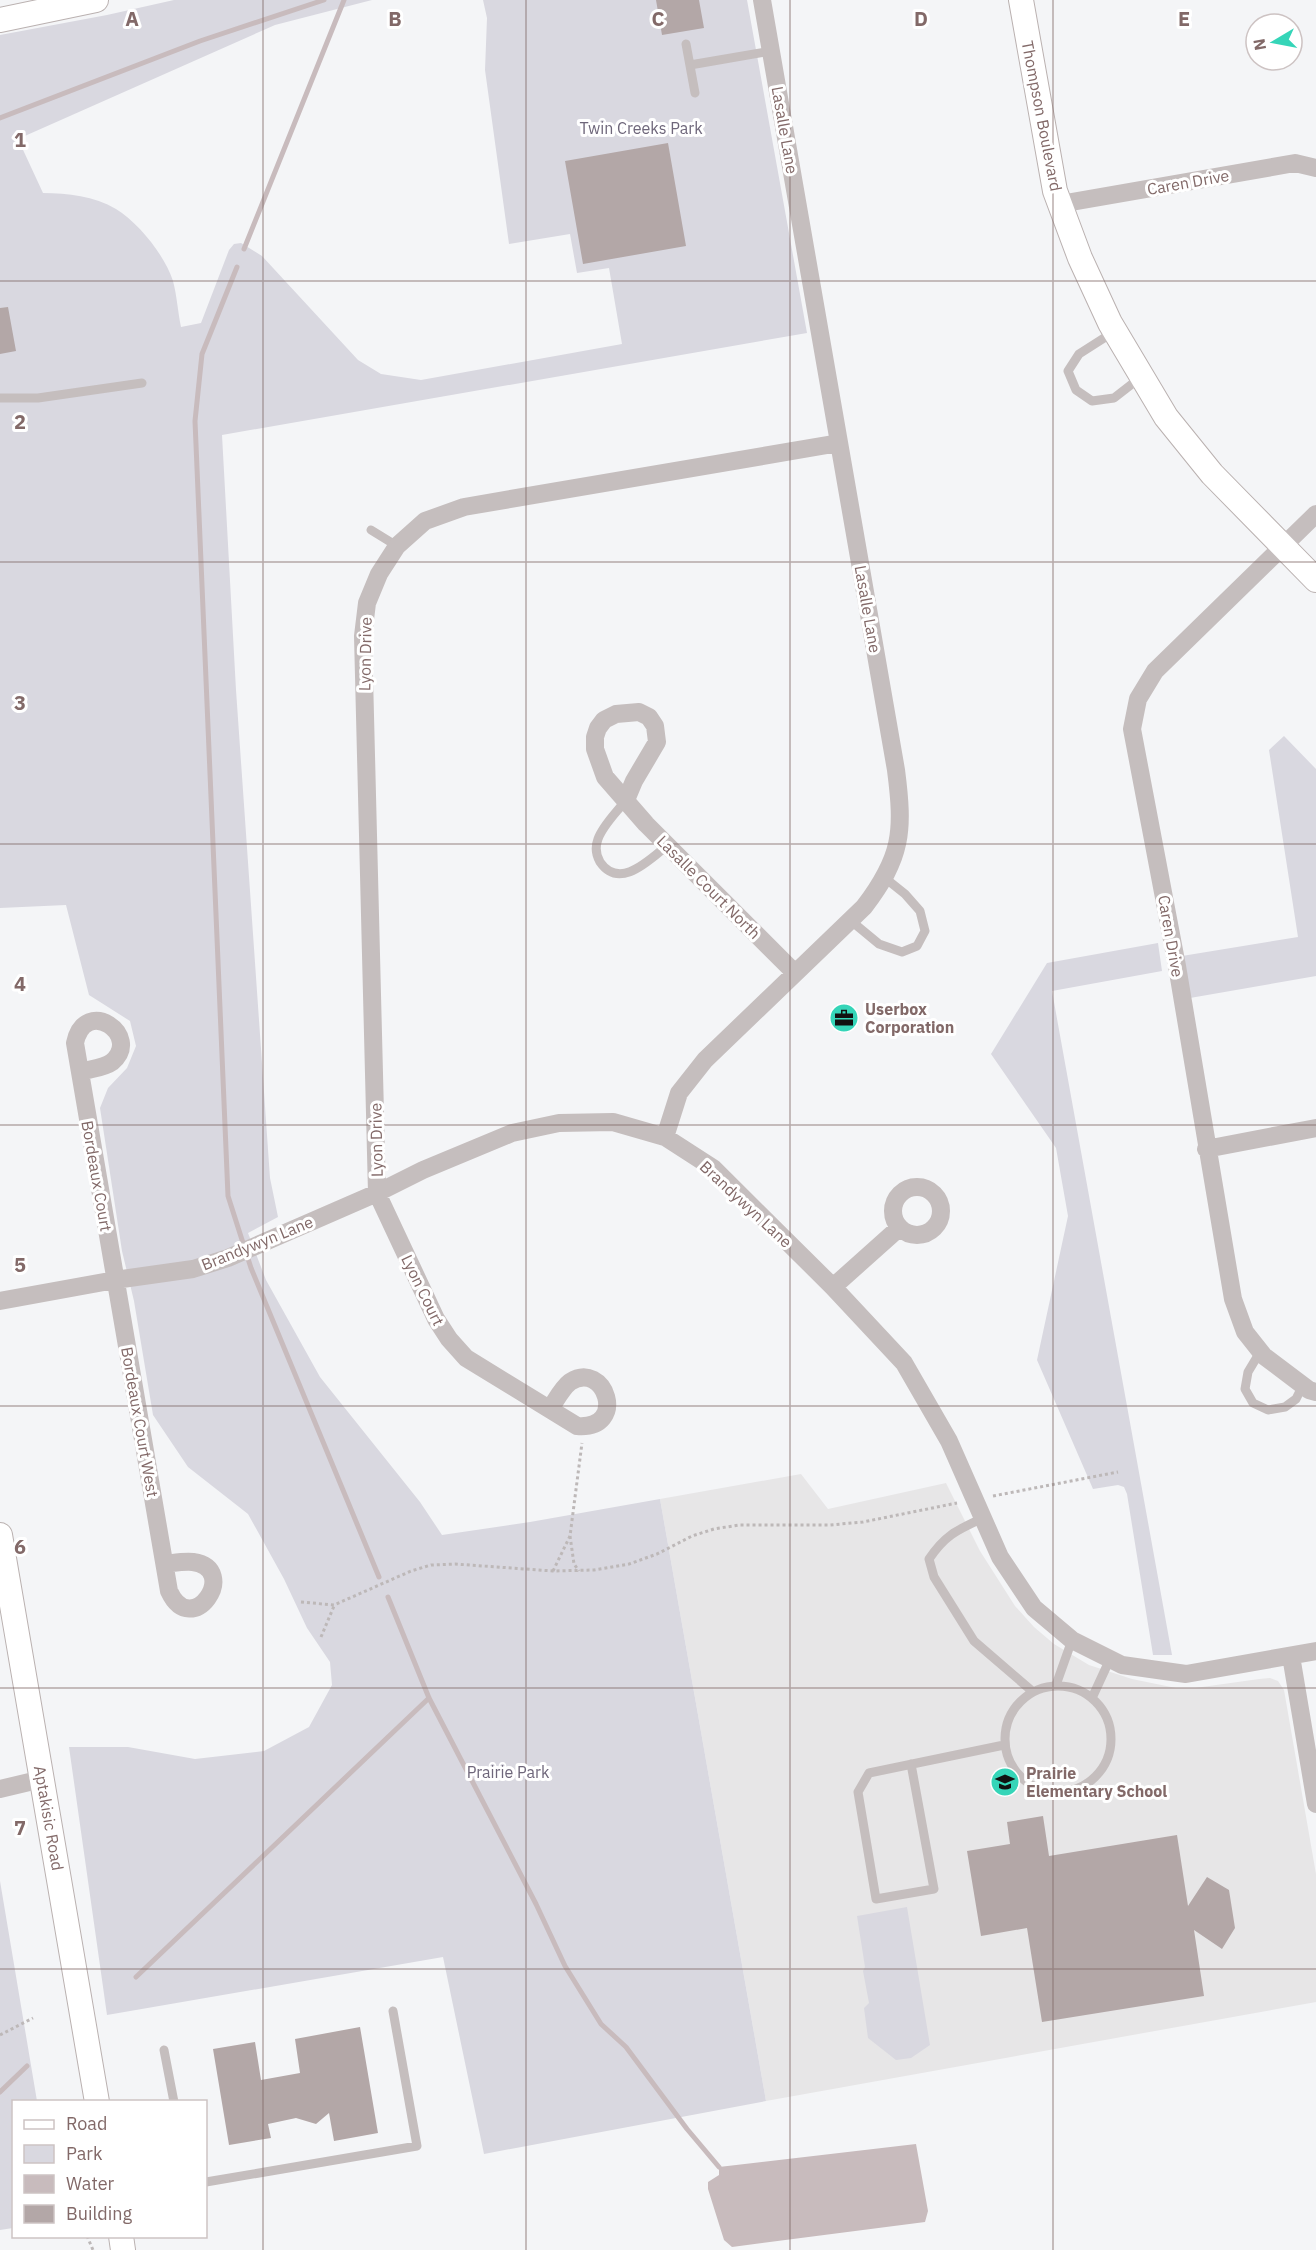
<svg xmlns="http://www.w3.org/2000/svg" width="1316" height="2250" font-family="'IBM Plex Sans',sans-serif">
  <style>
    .built { fill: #e7e6e7 }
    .green { fill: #d9d8e0 }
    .water { fill: #c8bbbd }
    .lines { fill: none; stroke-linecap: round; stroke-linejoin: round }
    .stream { stroke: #c8bbbd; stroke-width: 5 }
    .building { fill: #b3a7a7 }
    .secondary-casing { stroke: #bab1b0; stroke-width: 26 }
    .path { stroke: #bdb8b8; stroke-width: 3; stroke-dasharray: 3 3; stroke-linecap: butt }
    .lane { stroke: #c5bebe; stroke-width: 9 }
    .street { stroke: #c5bebe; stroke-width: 18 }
    .secondary { stroke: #fff; stroke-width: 24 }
    .grid { fill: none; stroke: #826968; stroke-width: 1.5; stroke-opacity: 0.55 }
    .labels { text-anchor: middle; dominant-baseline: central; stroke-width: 6; stroke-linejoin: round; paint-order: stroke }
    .street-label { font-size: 16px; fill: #826968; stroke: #fff }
    .park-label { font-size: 16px; fill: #6e667a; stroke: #fff }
    .poi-label { font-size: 16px; font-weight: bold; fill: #826968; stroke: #fff; text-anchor: start }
    .grid-label { font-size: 20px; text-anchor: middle; font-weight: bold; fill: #826968; stroke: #fff; stroke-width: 6; stroke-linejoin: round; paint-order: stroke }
  </style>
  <rect width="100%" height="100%" fill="#f4f5f7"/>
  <path class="built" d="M801,1474L828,1509L946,1483L980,1551L1015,1606L1034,1627L1054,1644L1089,1665L1132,1679L1176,1688H1195L1259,1679L1270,1678L1278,1681L1284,1690L1316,1874V2002L766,2101L660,1499Z"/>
  <path class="green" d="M174,0H372L275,25L18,139L43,193C68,193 94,196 116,209C139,223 165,256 173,281C177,296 178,313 181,327L201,323L229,250L234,244L241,243L262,256L358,360L381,374L421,380L622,344L609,268L577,273L570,234L509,244L485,70L487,18L483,0H747L807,333L222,435L236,690L270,1178L278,1217L248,1233L266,1280L320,1377L420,1502L442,1535L530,1522L660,1499L766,2101L484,2154L443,1957L107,2015L69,1747H128L195,1759L264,1751L309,1727L332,1685L330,1662L307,1628L284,1579L248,1514L188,1467L153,1415L134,1301L122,1251L100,1108L108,1088L127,1068L136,1046L130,1021L89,995L66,905L0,908V35L107,15Z
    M1284,736L1316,769V976L1190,998L1182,956L1298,937L1269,750Z
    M1158,943L1162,971L1052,991L1172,1655H1153L1127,1494L1124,1487L1118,1485L1093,1489L1037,1360L1068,1216L1056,1148L991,1054L1047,963Z
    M0,1881L37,2101L14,2102L13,2228L0,2230Z
    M907,1907L930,2045L911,2058L896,2060L868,2038L864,2008L869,2003L863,1971L865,1967L857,1916Z"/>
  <path class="water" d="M916,2144L928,2211L925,2222L732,2247L724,2240L708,2189V2182L719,2175V2167Z"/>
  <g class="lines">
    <path class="stream" d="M0,118L200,41L324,0
      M244,249L344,0
      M237,267L202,354L195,421L228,1196L251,1268L379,1577
      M388,1597L429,1698L536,1904L565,1966L601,2024L626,2047L687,2129L719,2167
      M136,1977L429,1698
      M0,2092L27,2066"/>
  </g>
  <path class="building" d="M656,0H699L704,28L662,35Z
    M668,143L686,246L583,264L565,161Z
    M8,307L16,351L0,354V308Z
    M1043,1816L1049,1856L1177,1835L1188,1906L1207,1877L1229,1890L1235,1928L1222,1949L1194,1930L1204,1996L1042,2022L1027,1928L981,1936L967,1851L1010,1844L1007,1822Z
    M360,2027L378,2133L334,2141L329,2113L316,2124L296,2118L268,2124L271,2138L229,2145L213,2049L255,2042L261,2080L300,2073L295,2039Z"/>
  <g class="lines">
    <g class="secondary-casing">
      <path id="secondary" d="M1021,0L1055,191L1080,258L1110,323L1166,417L1212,474L1316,580
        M0,20L96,0
        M0,1535L97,2102
        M121,2236L123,2250"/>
    </g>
    <path class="path" d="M993,1496L1118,1472
      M570,1536L574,1564L579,1571
      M553,1571L570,1536L582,1443
      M301,1602L334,1605L411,1571L431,1565L455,1564L553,1571L594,1570L629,1564L657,1554L692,1536L714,1529L739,1525H830L863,1522L957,1503
      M321,1637L334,1606
      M0,2035L33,2018
      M87,2236L93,2250"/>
    <path class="lane" d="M686,44L695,93
      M690,65L771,51
      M1115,331L1079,354L1068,371L1076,390L1092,401L1114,398L1141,377
      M0,398H38L142,383
      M371,530L397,546
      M626,800C617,812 603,825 598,839C595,847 596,855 600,862C620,891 650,859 668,845
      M850,920L879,944L902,952L917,946L925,931L920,911L905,894L885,878
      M1260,1352L1248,1372L1245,1389L1253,1403L1268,1410L1285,1407L1296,1399L1303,1385
      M983,1518C957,1530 945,1535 929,1559L934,1577L974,1641L1032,1691
      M1056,1685L1072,1640
      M1005 1739a53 53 0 1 1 106 0a53 53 0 1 1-106 0Z
      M1092,1698L1110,1659
      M911,1764L934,1889L876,1899L858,1792L869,1773L1004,1745
      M164,2050L174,2102
      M206,2182L417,2146L393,2011"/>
    <path class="street" d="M1060,204L1295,163L1316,168
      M1316,514L1155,671L1138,699L1132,729L1177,966L1233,1299L1245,1332L1264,1356L1309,1390L1316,1392
      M626,800L634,781L657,742L655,726L649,717L639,712L616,714L604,720L598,728L595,737V749L605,777L646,824L794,972
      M80,1072C90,1069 104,1068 112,1062C143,1036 85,995 75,1043L169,1591C192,1641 241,1569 193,1562C184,1561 174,1563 165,1564
      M665,1137L679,1093L705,1060L864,907C902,857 904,832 896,770L762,0
      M1206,1149L1316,1128
      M893 1211a24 24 0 1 1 48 0a24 24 0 1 1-48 0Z
      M833,1287L899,1228
      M0,1301L115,1280L193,1269L228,1258L377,1193L423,1170L512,1133L559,1123L613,1122L665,1137L713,1168L833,1287L904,1363L949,1441L1000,1557L1034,1608L1072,1640L1122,1665L1186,1674L1316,1651
      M550,1409C556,1400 562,1388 570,1382C605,1359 629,1430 577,1426L466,1358L449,1339L436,1319L377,1193L363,636L367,603L379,574L397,546L425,521L464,507L839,443
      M1291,1656L1316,1804
      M0,1789L42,1779"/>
    <use href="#secondary" class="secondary"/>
  </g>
  <path class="grid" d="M263,0V2250M526,0V2250M790,0V2250M1053,0V2250M0,281H1316M0,562H1316M0,844H1316M0,1125H1316M0,1406H1316M0,1688H1316M0,1969H1316"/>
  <defs>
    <g id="office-disc" transform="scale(1.5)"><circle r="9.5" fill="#35d5b8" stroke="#fff"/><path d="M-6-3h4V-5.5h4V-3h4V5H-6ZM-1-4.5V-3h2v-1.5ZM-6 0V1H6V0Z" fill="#111"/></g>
    <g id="school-disc" transform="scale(1.5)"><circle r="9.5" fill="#35d5b8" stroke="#fff"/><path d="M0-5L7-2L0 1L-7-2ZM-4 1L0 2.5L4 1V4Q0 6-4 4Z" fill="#111"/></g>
  </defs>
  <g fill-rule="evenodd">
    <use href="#office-disc" x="844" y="1018"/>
    <use href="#school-disc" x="1005" y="1782"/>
  </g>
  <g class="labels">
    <g class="street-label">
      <text transform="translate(1042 116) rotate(79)">Thompson Boulevard</text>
      <text transform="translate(785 130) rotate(80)">Lasalle Lane</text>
      <text transform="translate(1188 182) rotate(-10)">Caren Drive</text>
      <text transform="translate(868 609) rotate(80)">Lasalle Lane</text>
      <text transform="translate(365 654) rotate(-89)">Lyon Drive</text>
      <text transform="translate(709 887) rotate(45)">Lasalle Court North</text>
      <text transform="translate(1171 936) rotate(80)">Caren Drive</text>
      <text transform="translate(376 1140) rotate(-91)">Lyon Drive</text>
      <text transform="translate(97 1176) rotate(80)">Bordeaux Court</text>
      <text transform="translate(746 1204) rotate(43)">Brandywyn Lane</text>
      <text transform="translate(257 1243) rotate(-22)">Brandywyn Lane</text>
      <text transform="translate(423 1290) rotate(64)">Lyon Court</text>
      <text transform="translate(140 1422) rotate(80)">Bordeaux Court West</text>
      <text transform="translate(49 1818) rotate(80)">Aptakisic Road</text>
    </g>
    <g class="park-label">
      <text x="641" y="128">Twin Creeks Park</text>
      <text x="508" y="1772">Prairie Park</text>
    </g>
    <g class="poi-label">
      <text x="865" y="1009">Userbox<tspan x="865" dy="18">Corporation</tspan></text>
      <text x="1026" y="1773">Prairie<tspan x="1026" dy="18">Elementary School</tspan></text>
    </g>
  </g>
  <g class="grid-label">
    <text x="132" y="26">A</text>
    <text x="395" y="26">B</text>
    <text x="658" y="26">C</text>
    <text x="921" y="26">D</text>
    <text x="1184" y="26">E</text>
    <text x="20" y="147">1</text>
    <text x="20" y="429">2</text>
    <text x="20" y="710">3</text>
    <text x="20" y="991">4</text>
    <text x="20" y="1272">5</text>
    <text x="20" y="1554">6</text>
    <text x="20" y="1835">7</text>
  </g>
  <rect x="12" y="2100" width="195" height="138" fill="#ffffff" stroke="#cdc3c3" stroke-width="1.5"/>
  <rect x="24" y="2120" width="30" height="9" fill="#ffffff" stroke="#cdc3c3" stroke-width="1.5"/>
  <text x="66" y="2130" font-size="18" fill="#826968">Road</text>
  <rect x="24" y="2145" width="30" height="18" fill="#d9d8e0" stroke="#cdc3c3" stroke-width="1.5"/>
  <text x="66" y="2160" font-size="18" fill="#826968">Park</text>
  <rect x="24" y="2175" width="30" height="18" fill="#c8bbbd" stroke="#cdc3c3" stroke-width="1.5"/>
  <text x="66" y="2190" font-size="18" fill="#826968">Water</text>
  <rect x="24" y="2205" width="30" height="18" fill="#b3a7a7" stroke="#cdc3c3" stroke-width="1.5"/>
  <text x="66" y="2220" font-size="18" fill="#826968">Building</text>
  <g transform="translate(1274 42) rotate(260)"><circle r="28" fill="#ffffff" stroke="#cdc3c3" stroke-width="1.5"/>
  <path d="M0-4.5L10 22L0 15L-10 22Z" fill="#35d5b8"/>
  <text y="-9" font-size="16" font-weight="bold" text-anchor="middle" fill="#826968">N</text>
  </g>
</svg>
